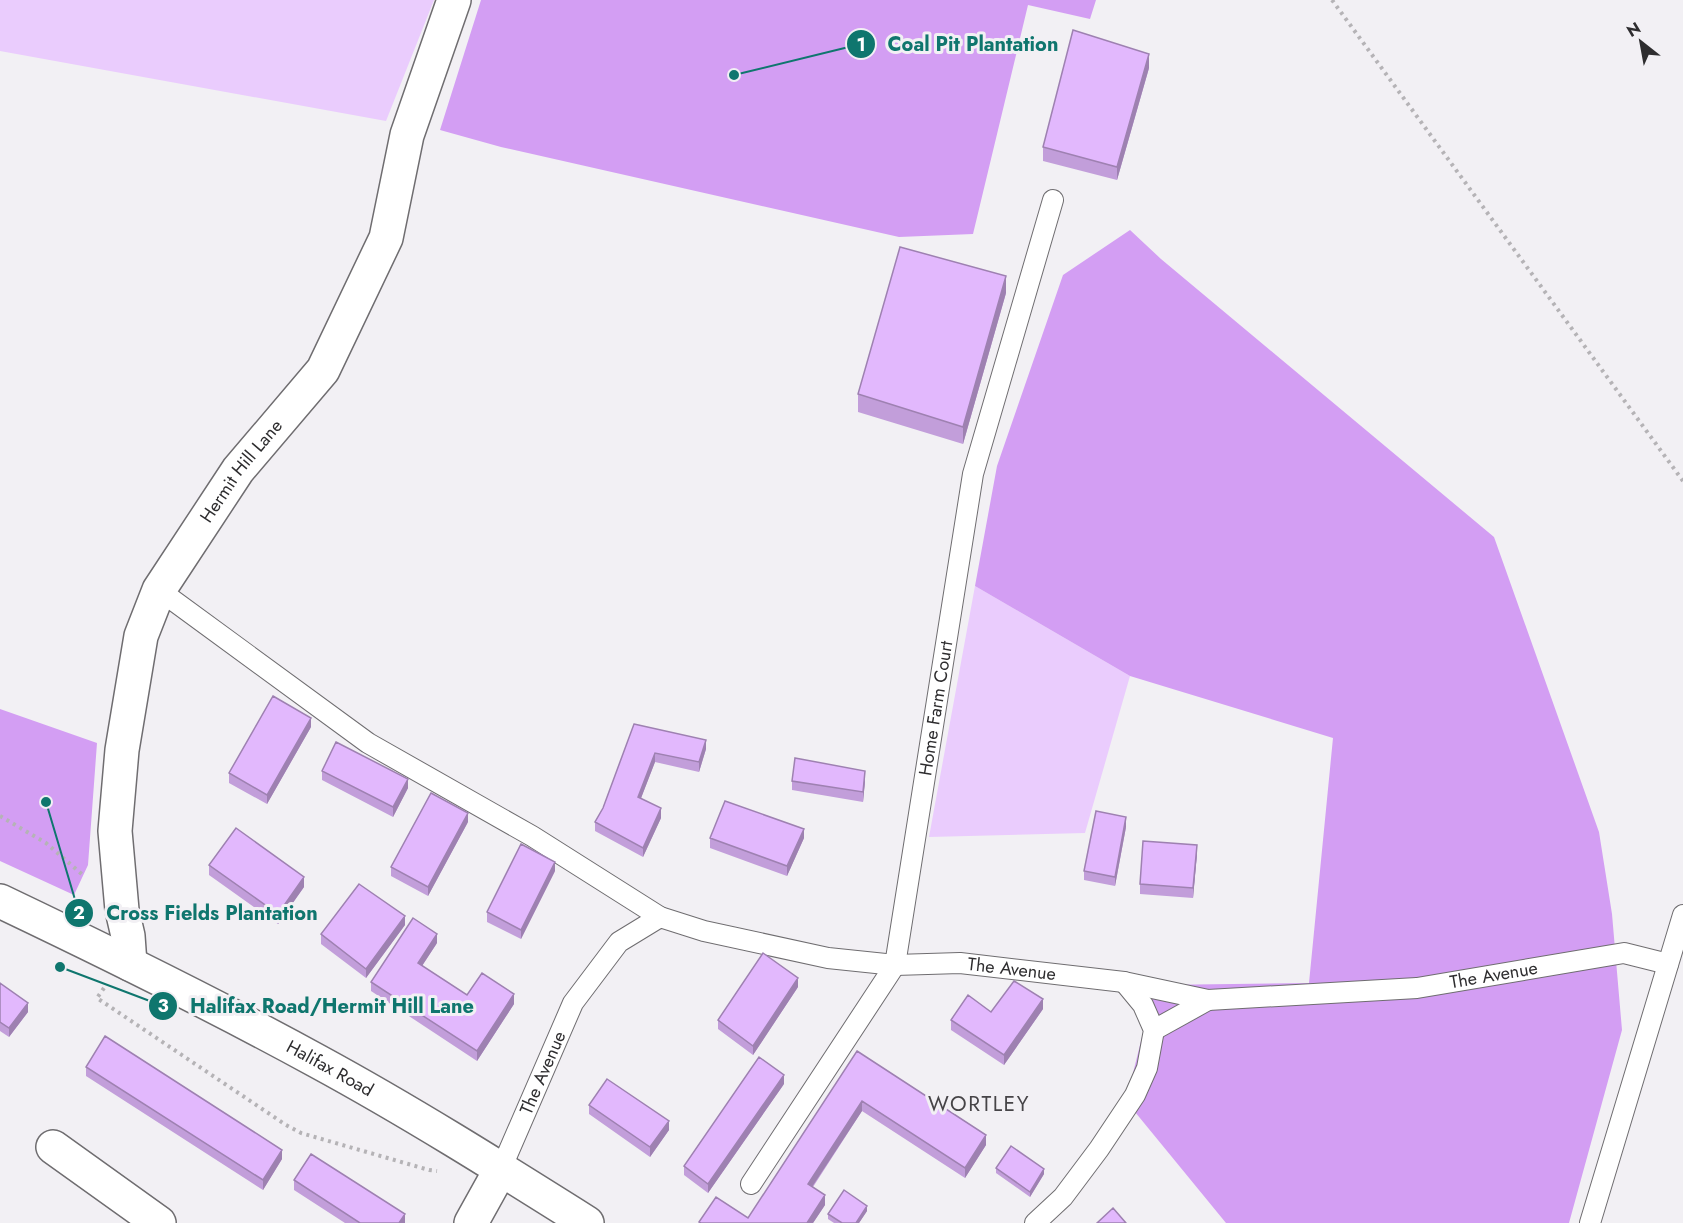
<svg xmlns="http://www.w3.org/2000/svg" width="1683" height="1223" font-family="Jost,sans-serif">
  <style>
    .green { fill: #eaccfd }
    .forest { fill: #d39ef3 }
    .lines { fill: none; stroke-linecap: round; stroke-linejoin: round }
    .service-casing { stroke: #6f6d70; stroke-width: 22 }
    .minor-casing { stroke: #6f6d70; stroke-width: 36 }
    .trunk-casing { stroke: #6f6d70; stroke-width: 36 }
    .path { stroke: #b5b3b6; stroke-width: 4; stroke-dasharray: 3 4.5; stroke-linecap: butt }
    .service { stroke: #fff; stroke-width: 20 }
    .minor { stroke: #fff; stroke-width: 33 }
    .trunk { stroke: #fff; stroke-width: 33 }
    .wall { fill: #c29eda }
    .shaded-wall { fill: #9e81b1 }
    .building { fill: #e2b8fd; stroke: #9e81b1; stroke-width: 1.5 }
    .labels { text-anchor: middle; dominant-baseline: central; stroke-width: 6; stroke-linejoin: round; paint-order: stroke }
    .street-label { font-size: 18px; fill: #2e2d2f; stroke: #f2f0f4 }
    .quarter-label { font-size: 21px; letter-spacing: 1.5px; fill: #464447; stroke: #f2f0f4 }
    .leader { fill: none; stroke: #0f766e; stroke-width: 2 }
    .callout-dot { fill: #0f766e; stroke: #f2f0f4; stroke-width: 2 }
    .mark-label { font-size: 18px; text-anchor: middle; font-weight: bold; fill: #fff }
    .callout-label { font-size: 20px; text-anchor: middle; font-weight: bold; fill: #0f766e; stroke: #f2f0f4; stroke-width: 6; stroke-linejoin: round; paint-order: stroke }
  </style>
  <rect width="100%" height="100%" fill="#f2f0f4"/>
  <path class="green" d="M0,0H434L386,121L0,51Z
    M975,586L1130,676L1085,833L929,837Z"/>
  <path class="forest" d="M481,0H1096L1090,19L1028,5L973,234L899,237L501,147L440,130Z
    M1130,230L1161,259L1494,537L1599,832L1612,914L1622,1030L1569,1223H1226L1126,1101L1155,985L1309,983L1333,738L1130,676L975,586L997,466L1063,275Z
    M0,709L97,743L88,865L74,895L0,861Z"/>
  <g class="lines">
    <g class="service-casing">
      <g id="service">
        <path d="M159,590L368,743L532,836L660,917"/>
        <path d="M1154,1030L1208,1000"/>
        <path id="s1" d="M501,1169L573,1003L619,942L660,917L704,931L828,958L895,965L960,963L1124,982L1208,1000L1417,988L1624,953L1668,964"/>
        <path id="s2" d="M751,1184L895,965L973,474L1053,200"/>
        <path d="M1035,1223L1063,1197L1099,1149L1135,1095L1147,1068L1154,1030L1143,1005L1124,982"/>
        <path d="M1590,1223L1683,915"/>
      </g>
    </g>
    <g class="minor-casing">
      <g id="minor">
        <path id="s3" d="M130,964L128,936L122,910L115,831L122,750L141,636L159,590L238,470L323,370L386,238L407,135L454,0"/>
        <path d="M53,1147L159,1223"/>
        <path d="M471,1223L501,1169"/>
      </g>
    </g>
    <g class="trunk-casing">
      <g id="trunk">
        <path id="s4" d="M0,901C107,952 213,1004 317,1061C409,1111 498,1167 587,1223"/>
      </g>
    </g>
    <path class="path" d="M1332,0L1683,481
      M0,816L46,843L84,876
      M104,988L97,998L286,1125L301,1133L429,1170L437,1171"/>
    <use href="#service" class="service"/>
    <use href="#minor" class="minor"/>
    <use href="#trunk" class="trunk"/>
  </g>
  <path class="wall" d="M1149,68L1117,180L1043,161V147Z
    M1006,293L963,444L858,412V394Z
    M634,724L706,749L699,772L655,762L641,798L661,818L643,857L595,831V822L603,808Z
    M311,727L267,804L229,783V773Z
    M322,771L408,788L393,817L322,780Z
    M792,781H865L863,802L792,790Z
    M468,822L428,896L391,876V867Z
    M1126,827L1115,886L1084,880V871Z
    M710,838H804L787,876L710,848Z
    M1197,854L1193,898L1140,894V884Z
    M209,865L304,887L278,924L209,875Z
    M555,871L521,939L487,922V912Z
    M405,925L366,978L321,944V934Z
    M437,943L422,966L467,995L514,1004L477,1061L371,991V982Z
    M0,983L28,1012L9,1037L0,1031Z
    M798,987L753,1055L718,1029V1020Z
    M1043,1009L1004,1065L951,1030V1020L991,1012Z
    M857,1051L986,1145L965,1178L862,1111L813,1187L825,1205L813,1223H699V1222L748,1218Z
    M86,1067L282,1159L263,1190L86,1076Z
    M784,1084L708,1193L684,1175V1166Z
    M589,1105L669,1130L650,1157L589,1114Z
    M996,1168L1044,1174L1030,1197L996,1173Z
    M294,1180L405,1223H345L294,1190Z
    M867,1211L859,1223H834L828,1219V1214Z"/>
  <path class="shaded-wall" d="M1149,54V68L1117,180V167Z
    M1006,276V293L963,444V427Z
    M311,718V727L267,804V795Z
    M706,740V749L699,772V762Z
    M655,753V762L638,806V797Z
    M865,771V781L863,802V792Z
    M408,779V788L393,817V807Z
    M661,808V818L643,857V848Z
    M468,813V822L428,896V887Z
    M1126,817V827L1115,886V877Z
    M804,829V838L787,876V866Z
    M1197,845V854L1193,898V888Z
    M555,862V871L521,939V930Z
    M304,877V887L278,924V914Z
    M405,916V925L366,978V969Z
    M437,934V943L418,972V963Z
    M798,978V987L753,1055V1046Z
    M514,994V1004L477,1061V1051Z
    M1043,999V1009L1004,1065V1055Z
    M28,1003V1012L9,1037V1028Z
    M784,1075V1084L708,1193V1184Z
    M862,1101V1111L808,1193V1184Z
    M669,1121V1130L650,1157V1147Z
    M986,1135V1145L965,1178V1168Z
    M282,1150V1159L263,1190V1180Z
    M1044,1169V1174L1030,1197V1192Z
    M825,1195V1205L813,1223H807Z
    M867,1206V1211L859,1223H856Z
    M405,1214V1223H399Z"/>
  <path class="building" d="M1073,30L1149,54L1117,167L1043,147Z
    M900,247L1006,276L963,427L858,394Z
    M273,696L311,718L267,795L229,773Z
    M634,724L706,740L699,762L655,753L638,797L661,808L643,848L595,822L603,808Z
    M336,742L408,779L393,807L322,771Z
    M795,758L865,771L863,792L792,781Z
    M431,793L468,813L428,887L391,867Z
    M725,801L804,829L787,866L710,838Z
    M1096,811L1126,817L1115,877L1084,871Z
    M236,828L304,877L278,914L209,865Z
    M1143,841L1197,845L1193,888L1140,884Z
    M521,844L555,862L521,930L487,912Z
    M359,884L405,916L366,969L321,934Z
    M413,918L437,934L418,963L467,995L482,973L514,994L477,1051L371,982Z
    M763,953L798,978L753,1046L718,1020Z
    M1014,981L1043,999L1004,1055L951,1020L968,995L991,1012Z
    M0,983L28,1003L9,1028L0,1022Z
    M105,1036L282,1150L263,1180L86,1067Z
    M857,1051L986,1135L965,1168L862,1101L808,1184L825,1195L807,1223H701L699,1222L716,1197L748,1218Z
    M759,1057L784,1075L708,1184L684,1166Z
    M607,1079L669,1121L650,1147L589,1105Z
    M1011,1146L1044,1169L1030,1192L996,1168Z
    M311,1154L405,1214L399,1223H360L294,1180Z
    M844,1190L867,1206L856,1223H842L828,1214Z
    M1113,1208L1126,1223H1097Z"/>
  <g class="labels">
    <g class="street-label">
      <text stroke="none"><textPath href="#s3" startOffset="525">Hermit Hill Lane</textPath></text>
      <text stroke="none"><textPath href="#s2" startOffset="522">Home Farm Court</textPath></text>
      <text stroke="none"><textPath href="#s1" startOffset="663">The Avenue</textPath></text>
      <text stroke="none"><textPath href="#s1" startOffset="1149">The Avenue</textPath></text>
      <text stroke="none"><textPath href="#s4" startOffset="370">Halifax Road</textPath></text>
      <text stroke="none"><textPath href="#s1" startOffset="105">The Avenue</textPath></text>
    </g>
    <g class="quarter-label">
      <text x="979" y="1104">WORTLEY</text>
    </g>
  </g>
  <path class="leader" d="M734 75L861 44M46 802L79 913M60 967L163 1006"/>
  <g class="callout-dot">
    <circle cx="734" cy="75" r="6"/>
    <circle cx="46" cy="802" r="6"/>
    <circle cx="60" cy="967" r="6"/>
    <circle cx="861" cy="44" r="15"/>
    <circle cx="79" cy="913" r="15"/>
    <circle cx="163" cy="1006" r="15"/>
  </g>
  <g class="mark-label">
    <text x="861" y="51">1</text>
    <text x="79" y="919">2</text>
    <text x="163" y="1012">3</text>
  </g>
  <g class="callout-label">
    <text x="973" y="51">Coal Pit Plantation</text>
    <text x="212" y="920">Cross Fields Plantation</text>
    <text x="332" y="1013">Halifax Road/Hermit Hill Lane</text>
  </g>
  <g transform="translate(1641 42) rotate(329)" stroke="#f2f0f4" stroke-width="4.5" paint-order="stroke">
  <path d="M0-4.5L10 22L0 15L-10 22Z" fill="#2e2d2f"/>
  <text y="-9" font-size="16" font-weight="bold" text-anchor="middle" fill="#2e2d2f">N</text>
  </g>
</svg>
